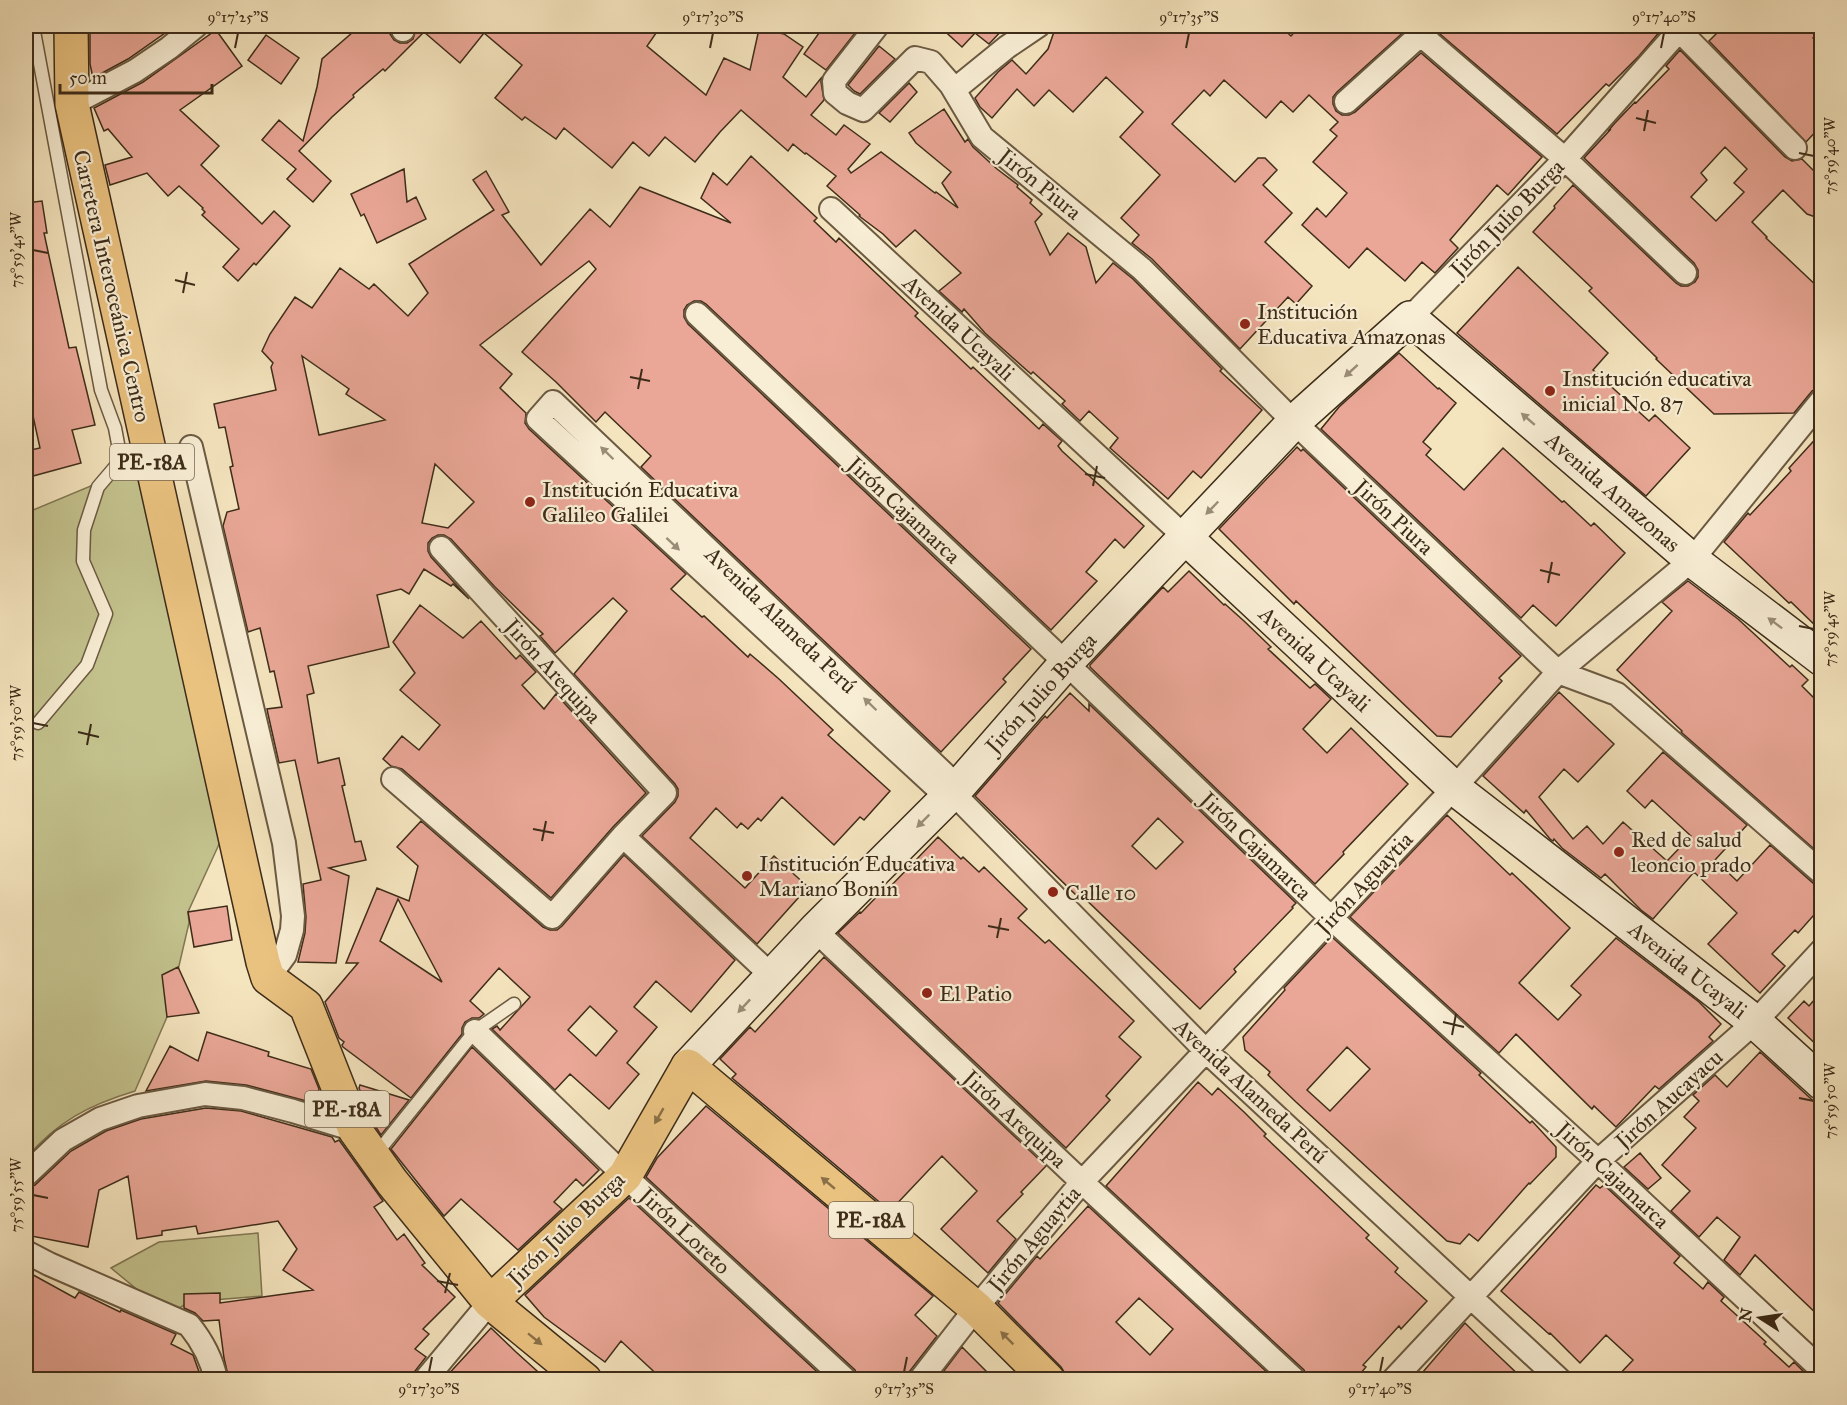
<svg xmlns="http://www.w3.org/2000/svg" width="1847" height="1405" font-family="'IM FELL Great Primer',serif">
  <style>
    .green { fill: #c3c28d; stroke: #807753; stroke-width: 1.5 }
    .building { fill: #eaa797; stroke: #3d2c19; stroke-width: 1.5; fill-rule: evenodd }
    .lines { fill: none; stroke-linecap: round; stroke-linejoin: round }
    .lane-casing { stroke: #6b5a42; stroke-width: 15 }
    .street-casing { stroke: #6b5a42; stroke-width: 26 }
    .secondary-casing { stroke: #3d2c19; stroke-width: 36 }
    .highway-casing { stroke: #3d2c19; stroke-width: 36 }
    .lane { stroke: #f8eed5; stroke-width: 12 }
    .street { stroke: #f8eed5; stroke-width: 22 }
    .secondary { stroke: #f8eed5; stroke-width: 33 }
    .highway { stroke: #eac280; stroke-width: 33 }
    .oneway { fill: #9a8d77 }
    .oneway2 { fill: #8b7047 }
    .ticks { fill: none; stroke: #3d2c19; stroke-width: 2 }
    .poi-dot { fill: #8f2418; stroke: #f8eed5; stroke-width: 2 }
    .labels { text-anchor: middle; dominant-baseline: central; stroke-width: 4.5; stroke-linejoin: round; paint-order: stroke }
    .shield { fill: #f8eed5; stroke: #756651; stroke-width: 1.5 }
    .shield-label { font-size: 21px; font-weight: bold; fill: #3d2c19 }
    .street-label { font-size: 22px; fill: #3d2c19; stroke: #f8eed5 }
    .poi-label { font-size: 22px; fill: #3d2c19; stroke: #f8eed5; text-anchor: start }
    .neatline { fill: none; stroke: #3d2c19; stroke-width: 2 }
    .ticks-label { font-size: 15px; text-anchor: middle; fill: #3d2c19 }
  </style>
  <rect width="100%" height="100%" fill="#f5e5bf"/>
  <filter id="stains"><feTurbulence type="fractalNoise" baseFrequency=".00333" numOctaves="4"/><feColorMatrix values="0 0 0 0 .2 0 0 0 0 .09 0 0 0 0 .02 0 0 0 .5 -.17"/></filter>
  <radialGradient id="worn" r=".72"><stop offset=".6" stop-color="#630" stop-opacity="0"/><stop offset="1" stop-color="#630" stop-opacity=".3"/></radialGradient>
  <path class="green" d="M141,465L221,840L188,912L189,923L167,1017L135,1091C89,1105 58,1121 26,1158V513Z
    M258,1233L262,1296L189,1302L168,1315L111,1268L159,1242Z"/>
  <path class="building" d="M90,26H175L128,59L93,78L90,64Z
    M360,26H390V34L394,40L400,43H407L413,39L417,26H661L647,46L706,95L724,58L750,70L759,29L784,34L803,47L783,77L806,97L822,77L821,82L824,100L811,115L836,135L844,125L870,144L848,169L851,173L881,152L935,193L936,192L958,208L942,183L951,172L916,143L909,133L944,109L965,142L968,139L973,147L997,169L1018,185L1017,187L1032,200L1030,203L1042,214L1035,222L1050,255L1068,233L1086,247L1096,283L1113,263L1133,279L1222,369L1220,371L1262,410L1201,478L1193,471L1168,499L1110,448L1118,438L1089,411L1080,421L1062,404L1065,401L1033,372L1031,374L985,333L964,309L962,312L939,291L961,273L915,230L896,247L883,234L859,216L860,215L827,186L836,176L806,153L805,154L793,144L788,151L741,110L720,132L695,162L665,137L649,156L633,142L612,168L564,128L556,139L525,117L522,120L495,98L522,65L484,33L460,63L424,32L385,71L383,69L353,95L354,97L332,117L299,151L331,181L313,202L287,179L296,169L262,140L279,120L303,141L317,87L322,59Z
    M824,26H844L855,33L826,70L804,54Z
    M939,26H1006L989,44L975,33L962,47Z
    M1056,26H1280L1291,36L1300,26H1403L1407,29L1337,92L1333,97V104L1336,111L1342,115H1349L1355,112L1421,53L1542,157L1508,195L1497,185L1450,240L1458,248L1435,273L1422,262L1405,281L1367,248L1349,268L1302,225L1317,208L1326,217L1347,193L1313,162L1337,136L1330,130L1338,122L1309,95L1293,112L1281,101L1266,118L1224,80L1210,96L1204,90L1172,124L1235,182L1258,158H1265L1277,170L1263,185L1292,213L1265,242L1312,286L1296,304L1288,297L1240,349L1152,259L1132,243L1139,235L1121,218L1160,175L1120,137L1143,112L1106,77L1073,112L1049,90L1034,106L1017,89L992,118L980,107L975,98L998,72L1012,60L1026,74L1048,49Z
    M1443,26H1659L1662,29L1639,56L1609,86L1606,84L1557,134L1440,34Z
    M1724,26H1821V30L1813,38L1821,46V126L1806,142L1709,41Z
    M216,30L242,66L180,110L219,146L201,165L262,224L274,211L290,226L256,265L254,263L238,281L223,267L239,249L202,215L205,212L202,209L203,208L179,186L168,196L147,173L110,185L105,165L132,157L108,129L104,131L94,108L143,82Z
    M266,35L299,58L281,84L248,60Z
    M879,46L895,59L860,94L854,91L848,85Z
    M1680,50L1785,157L1792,161L1802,159L1821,178V219L1807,214L1783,190L1752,222L1767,237L1766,238L1821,290V387L1817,388L1812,391L1794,413L1714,414L1656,359L1657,358L1589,291L1592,288L1533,232L1555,208L1554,206L1573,185L1676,283L1681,286H1688L1695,282L1698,277V270L1694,263L1584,158L1610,130H1609L1614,124L1635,102L1636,103L1669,69L1666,66ZM1725,147L1747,169L1734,183L1744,192L1716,221L1691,197L1707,180L1701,173Z
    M909,83L917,92L890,122L879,113Z
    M751,156L817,218L814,221L836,242L839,238L918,313L915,316L971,369L973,367L1039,429L1043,424L1062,441L1058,446L1062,451L1144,526L1124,548L1115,539L1086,572L1097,581L1051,630L706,304L701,301H694L687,305L684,310V317L688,324L1031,649L1003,679L1006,682L941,752L641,467L651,456L605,412L596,422L556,382L522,352L596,269L589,261L480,345L512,374L500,388L526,413L525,423L529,429L686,574L671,589L702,617L704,616L748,657L750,654L779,679L833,730L828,735L890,791L864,820L860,817L834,845L782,797L761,821L758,818L748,829L741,823L737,828L716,808L690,838L745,888L774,856L808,887L757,944L642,836L675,802L678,796V789L675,784L574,674L627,611L613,598L555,653L540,636L543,634L495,587L451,539L444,535H438L432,538L428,543V551L431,557L469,599L453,584L451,586L424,569L409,594L401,589L377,595L389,647L308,666L314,693L307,695L318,763L339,758L345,785L342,786L355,842L361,841L366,860L329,868L349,876L336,963L298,962L305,933L306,917L303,884L321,880L295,760L279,763L268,714L267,709L282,707L274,671L270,672L260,628L248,632L223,526L227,512L239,509L230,467L233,466L225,427L219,428L214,404L276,390L271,367L273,363L262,351L270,334L295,297L312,308L340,268L369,289L374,284L408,316L428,293L409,264L494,210L473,180L486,171L509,212L502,215L541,265L590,209L610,227L640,187L731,223L701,198L713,173L727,185ZM302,356L349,389L346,394L385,420L319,435ZM435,464L474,502L448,528L422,523Z
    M404,169L407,202L416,197L426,219L377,243L364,214L361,216L351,194Z
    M42,201L47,233H44L69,348L76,347L95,425L72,430L81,463L33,476L26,451L40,448L33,416L26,418V203Z
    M1518,267L1608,353L1593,370L1649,421L1655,415L1690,448L1646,496L1457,333Z
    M1399,353L1438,389L1439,388L1456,403L1423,442L1431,449L1426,455L1464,490L1503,448L1562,502L1564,501L1591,526L1594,523L1625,553L1556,626L1533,605L1521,618L1321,429L1339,407Z
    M1821,433V631L1791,602L1789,603L1724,542L1748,513L1750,515L1791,471L1789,468Z
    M1297,447L1301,451L1303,449L1521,656L1499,678L1502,681L1451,737L1437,736L1296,601L1294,604L1219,529Z
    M1189,571L1224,605L1225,604L1244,621L1271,647L1268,649L1310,688L1315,684L1331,699L1303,729L1327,753L1351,728L1408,784L1343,852L1344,854L1315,884L1090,667V665L1163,587L1168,592Z
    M1688,581L1738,619L1790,667L1792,665L1808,680L1802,686L1821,705V855L1681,732L1682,731L1617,670L1672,611L1662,602Z
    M420,605L463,638L481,621L516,659L520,655L536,672L522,685L544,709L556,694L646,793L613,827L551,898L402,769L391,766L383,759L402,736L419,750L440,725L400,690L415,673L393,642Z
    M1559,692L1614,744L1578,782L1564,769L1539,797L1573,839L1587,826L1603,844L1623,822L1667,861L1691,836L1652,800L1645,808L1627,791L1663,752L1747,825L1715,860L1737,881L1770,845L1813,883L1821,886V907L1798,933L1795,930L1772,954L1785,966L1760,993L1708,944L1737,913L1694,872L1653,919L1641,910L1605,874L1601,878L1562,848L1554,839L1553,841L1550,839L1526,810L1524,813L1483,776Z
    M1070,693L1089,711V704L1296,903L1292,907L1293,908L1234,969L1236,972L1200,1009L1079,893L1077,896L975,796L1045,716L1047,718ZM1158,818L1183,842L1156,869L1132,846Z
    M1447,815L1510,875L1512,873L1570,928L1519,983L1558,1020L1581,995L1571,986L1616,938L1699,1002L1721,1024L1709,1037L1713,1041L1712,1042L1659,1089L1655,1086L1616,1127L1594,1106L1592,1109L1516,1034L1499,1053L1350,917Z
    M421,821L543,927L550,930H557L562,926L624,855L735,960L691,1012L656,981L634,1007L657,1027L627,1063L639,1074L609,1109L570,1074L555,1090L492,1029L497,1026L500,1030L530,997L499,968L470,1001L484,1014L479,1018H472L465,1022L462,1028V1034L411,1098L343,1047L342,1045L344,1042L339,1038L325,1002L358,963H346L377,888L409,901L418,866L397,847ZM398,899L442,982L380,941ZM590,1006L617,1031L596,1056L568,1030Z
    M938,837L961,859L963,857L979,872L984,867L1027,909L1018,918L1045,943L1049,940L1134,1021L1119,1037L1141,1057L1106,1096L1110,1100L1066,1148L838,933L860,912L861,913L885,888L887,890Z
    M227,906L232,940L194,947L188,912Z
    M1332,937L1481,1073L1479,1075L1530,1123L1532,1121L1556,1147V1157L1530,1184L1529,1183L1478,1241L1469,1234L1460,1244L1447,1241L1296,1102L1268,1075L1270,1072L1245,1050L1243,1037L1285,990L1284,988ZM1347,1047L1370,1069L1330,1111L1307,1090Z
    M824,957L1046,1166L1021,1192L1023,1194L997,1221L1016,1239L988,1273L941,1229L977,1191L942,1156L890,1211L732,1078L736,1074L720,1059L750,1027L755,1032Z
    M178,967L199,1013L167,1017L162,975Z
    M1821,992V1049L1788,1018L1804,1001L1809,1006Z
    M207,1032L269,1052L268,1056L311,1069L319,1089L314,1103L246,1085L206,1081L146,1091L170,1046L198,1061Z
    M472,1047L599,1170L583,1186L576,1179L554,1202L562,1209L518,1250L461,1199L444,1216L391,1149Z
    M1760,1052L1821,1108V1318L1755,1255L1740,1275L1724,1260L1740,1237L1717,1217L1699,1237L1671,1211L1690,1191L1662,1165L1696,1128L1684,1117L1699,1101L1693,1095L1715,1075L1727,1087Z
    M1198,1082L1212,1095L1218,1088L1244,1112L1266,1134L1264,1136L1369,1235L1366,1238L1398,1268L1395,1272L1427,1301L1401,1329L1399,1326L1363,1365L1366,1367L1355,1380H1308L1304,1370L1106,1186Z
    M360,1085L409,1100L381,1135L372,1121L359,1088Z
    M706,1106L933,1296L915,1315L937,1336L909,1372L907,1380H859L855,1370L646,1177L657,1158Z
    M206,1108L241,1111L332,1137L335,1142L339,1140L383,1201L374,1207L397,1240L404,1234L425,1263L422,1265L455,1297L423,1329L429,1334L415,1349L426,1357L415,1371L412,1380H229L224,1358L219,1320L203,1321L195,1313L184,1308V1294L220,1293V1303L313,1290L283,1270L297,1249L278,1221L198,1234L196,1226L162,1231V1235L137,1239L128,1176L99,1190L88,1247L26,1235V1188L35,1185L71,1151L106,1131L141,1119Z
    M1640,1153L1661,1178L1648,1189L1624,1167Z
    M1596,1185L1600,1188L1604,1185L1680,1256L1674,1263L1703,1289L1708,1282L1724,1297L1721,1301L1766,1342L1764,1344L1789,1367L1794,1362L1812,1380H1614L1633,1360L1606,1335L1580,1363L1550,1333L1549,1334L1501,1291Z
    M629,1198L826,1380H663L621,1341L605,1362L544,1317L525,1295Z
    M1088,1206L1270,1375L1266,1380H1066V1375L1061,1367L998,1303L1037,1256L1040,1259ZM1139,1298L1173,1329L1150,1355L1116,1322Z
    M26,1271L75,1298L79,1292L120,1312L121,1310L176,1334L171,1344L193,1355L202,1380H26Z
    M1465,1323L1483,1341L1524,1380H1416Z
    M491,1328L516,1352L547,1380H443Z
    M962,1347L995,1380H937Z"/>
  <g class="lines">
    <g class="lane-casing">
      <path id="lane" d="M33,26L101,390L115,428L121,460L98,487L84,530L83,561L106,614L87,665L38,723
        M377,1156L381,1148L475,1031L514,1004"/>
    </g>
    <g class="street-casing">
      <path id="street" d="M877,26L834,81L835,93L847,103L863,110L915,58L931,62L951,85L982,137L1142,269L1294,422L1558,672L1617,694L1822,873
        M1675,26L1795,148
        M403,30L404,26
        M1421,35L1565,159L1685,273
        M954,90L1007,47L1038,26
        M1346,102L1430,26
        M72,104L135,71L169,48L196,26
        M831,209L1185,537
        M697,314L1066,663L1331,918L1598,1161L1822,1370
        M1410,318L1565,159L1683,26
        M191,447L284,843L293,916L292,930L285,955L268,978
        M393,779L552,917L623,836L665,793L441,548
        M952,792L1206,1051L1560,1380
        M947,797L538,419L553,402L958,787
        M623,836L772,976
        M815,930L1082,1182L1295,1380
        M475,1031L625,1176L846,1380
        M26,1175L63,1140L100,1119L138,1106L205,1094L243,1098L293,1111L355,1130
        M26,1252L49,1264L189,1325C202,1341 212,1359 216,1380
        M425,1380L490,1302
        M920,1380L976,1308L1082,1182L1454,788L1558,672L1692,560L1822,400
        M1393,1380L1598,1161L1755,1022L1822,950"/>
    </g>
    <g class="secondary-casing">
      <path id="secondary" d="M1185,537L1454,788L1755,1022L1822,1083
        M688,1066L815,930L958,787L1066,663L1294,422L1410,318L1692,560L1822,659"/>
    </g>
    <g class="highway-casing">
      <path id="highway" d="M71,26L72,104L263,962L268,978L306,1006L355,1130L392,1182L490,1302L585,1380
        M490,1302L625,1176L688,1066L976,1308L1048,1380"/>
    </g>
    <use href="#lane" class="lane"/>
    <use href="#street" class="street"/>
    <use href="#secondary" class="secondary"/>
    <use href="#highway" class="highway"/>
  </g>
  <defs><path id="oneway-solid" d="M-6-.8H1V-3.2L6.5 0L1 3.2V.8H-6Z" transform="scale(1.5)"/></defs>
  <g class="oneway">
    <use href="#oneway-solid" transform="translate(1351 371) rotate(138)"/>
    <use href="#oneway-solid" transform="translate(1528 419) rotate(-139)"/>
    <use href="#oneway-solid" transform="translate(607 453) rotate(-136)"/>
    <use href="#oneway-solid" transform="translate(1212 508) rotate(134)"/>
    <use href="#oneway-solid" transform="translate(673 544) rotate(43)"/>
    <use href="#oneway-solid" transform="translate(1775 623) rotate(-143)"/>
    <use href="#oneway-solid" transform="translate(870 704) rotate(-136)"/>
    <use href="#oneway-solid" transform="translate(923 821) rotate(135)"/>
    <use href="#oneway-solid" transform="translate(744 1006) rotate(133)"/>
  </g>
  <g class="oneway2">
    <use href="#oneway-solid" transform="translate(659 1116) rotate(120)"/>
    <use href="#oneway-solid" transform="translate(828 1183) rotate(-140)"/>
    <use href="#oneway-solid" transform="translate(1007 1338) rotate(-135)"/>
    <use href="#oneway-solid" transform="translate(535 1339) rotate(39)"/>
  </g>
  <path class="ticks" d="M235,48L238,33M710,48L713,33M1186,48L1189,33M1661,48L1664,33M1636,118L1656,123M1644,131L1648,110M1799,153L1814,156M33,250L48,253M175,280L195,285M183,293L187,272M630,377L650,381M638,389L642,369M1085,474L1105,478M1093,486L1097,466M1540,570L1560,575M1548,583L1552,562M1799,626L1814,629M33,723L48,726M78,732L99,737M87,745L91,724M533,829L554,833M542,841L546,821M988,926L1009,930M997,938L1001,918M1443,1022L1464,1027M1452,1035L1456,1014M1799,1098L1814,1101M33,1195L48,1198M437,1281L458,1285M445,1293L450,1273M429,1372L432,1357M904,1372L907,1357M1380,1372L1383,1357"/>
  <g class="poi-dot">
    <circle cx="1245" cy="324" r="6"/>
    <circle cx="1550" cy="391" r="6"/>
    <circle cx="530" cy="502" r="6"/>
    <circle cx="1619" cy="852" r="6"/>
    <circle cx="747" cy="876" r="6"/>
    <circle cx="1053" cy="892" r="6"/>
    <circle cx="927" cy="993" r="6"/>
  </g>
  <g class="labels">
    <g class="shield">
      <rect x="110" y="444" width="84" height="36" rx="4.5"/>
      <rect x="305" y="1091" width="84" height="36" rx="4.5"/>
      <rect x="829" y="1202" width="84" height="36" rx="4.5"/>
    </g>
    <g class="shield-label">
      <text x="152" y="462">PE-18A</text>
      <text x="347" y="1109">PE-18A</text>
      <text x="871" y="1220">PE-18A</text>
    </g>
    <g class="street-label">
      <text transform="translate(1040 184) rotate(39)">Jirón Piura</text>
      <text transform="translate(1507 218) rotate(-46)">Jirón Julio Burga</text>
      <text transform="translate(112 286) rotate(77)">Carretera Interoceánica Centro</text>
      <text transform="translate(959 328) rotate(43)">Avenida Ucayali</text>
      <text transform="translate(1613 492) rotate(41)">Avenida Amazonas</text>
      <text transform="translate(904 510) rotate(43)">Jirón Cajamarca</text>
      <text transform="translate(1394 517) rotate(43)">Jirón Piura</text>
      <text transform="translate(781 620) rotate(44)">Avenida Alameda Perú</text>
      <text transform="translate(1315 659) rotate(43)">Avenida Ucayali</text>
      <text transform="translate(553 671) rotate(48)">Jirón Arequipa</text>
      <text transform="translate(1041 693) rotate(-48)">Jirón Julio Burga</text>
      <text transform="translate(1256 846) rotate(44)">Jirón Cajamarca</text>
      <text transform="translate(1364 883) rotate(-47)">Jirón Aguaytia</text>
      <text transform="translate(1688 970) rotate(38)">Avenida Ucayali</text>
      <text transform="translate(1251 1091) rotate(43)">Avenida Alameda Perú</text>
      <text transform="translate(1669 1099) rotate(-42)">Jirón Aucayacu</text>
      <text transform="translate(1015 1119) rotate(43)">Jirón Arequipa</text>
      <text transform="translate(1613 1175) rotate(43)">Jirón Cajamarca</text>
      <text transform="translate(566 1229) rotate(-44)">Jirón Julio Burga</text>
      <text transform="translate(685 1231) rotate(43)">Jirón Loreto</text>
      <text transform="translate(1034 1239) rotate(-50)">Jirón Aguaytia</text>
    </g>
    <g class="poi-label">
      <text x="1257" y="311">Institución<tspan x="1257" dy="25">Educativa Amazonas</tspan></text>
      <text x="1562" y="378">Institución educativa<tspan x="1562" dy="25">inicial No. 87</tspan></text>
      <text x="542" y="489">Institución Educativa<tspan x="542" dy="25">Galileo Galilei</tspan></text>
      <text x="1631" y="839">Red de salud<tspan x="1631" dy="25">leoncio prado</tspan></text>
      <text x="759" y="863">Institución Educativa<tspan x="759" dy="25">Mariano Bonin</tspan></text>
      <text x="1065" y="892">Calle 10</text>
      <text x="939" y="993">El Patio</text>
    </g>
  </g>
  <rect width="1847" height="1405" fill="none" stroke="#f5e5bf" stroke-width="66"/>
  <g transform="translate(1760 1318) rotate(282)" stroke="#f8eed5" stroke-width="4.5" paint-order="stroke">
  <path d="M0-4.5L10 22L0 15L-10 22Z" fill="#3d2c19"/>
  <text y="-9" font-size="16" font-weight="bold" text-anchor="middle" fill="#3d2c19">N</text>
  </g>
  <path d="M60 84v9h152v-9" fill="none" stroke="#3d2c19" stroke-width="3"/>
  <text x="69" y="84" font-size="18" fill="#3d2c19" stroke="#f8eed5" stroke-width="4.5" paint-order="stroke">50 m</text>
  <rect x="33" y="33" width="1781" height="1339" class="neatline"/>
  <g class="ticks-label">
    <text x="238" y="22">9°17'25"S</text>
    <text x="713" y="22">9°17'30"S</text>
    <text x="1189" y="22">9°17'35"S</text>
    <text x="1664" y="22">9°17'40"S</text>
    <text transform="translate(1830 156) rotate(-90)" y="5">75°59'40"W</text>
    <text transform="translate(16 250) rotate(-90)" y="5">75°59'45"W</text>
    <text transform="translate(1830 629) rotate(-90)" y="5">75°59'45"W</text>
    <text transform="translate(16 723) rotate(-90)" y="5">75°59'50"W</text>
    <text transform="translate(1830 1101) rotate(-90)" y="5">75°59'50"W</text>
    <text transform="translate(16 1195) rotate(-90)" y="5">75°59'55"W</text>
    <text x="429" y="1394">9°17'30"S</text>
    <text x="904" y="1394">9°17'35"S</text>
    <text x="1380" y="1394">9°17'40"S</text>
  </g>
  <rect width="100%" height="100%" filter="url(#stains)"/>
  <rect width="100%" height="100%" fill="url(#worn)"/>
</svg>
